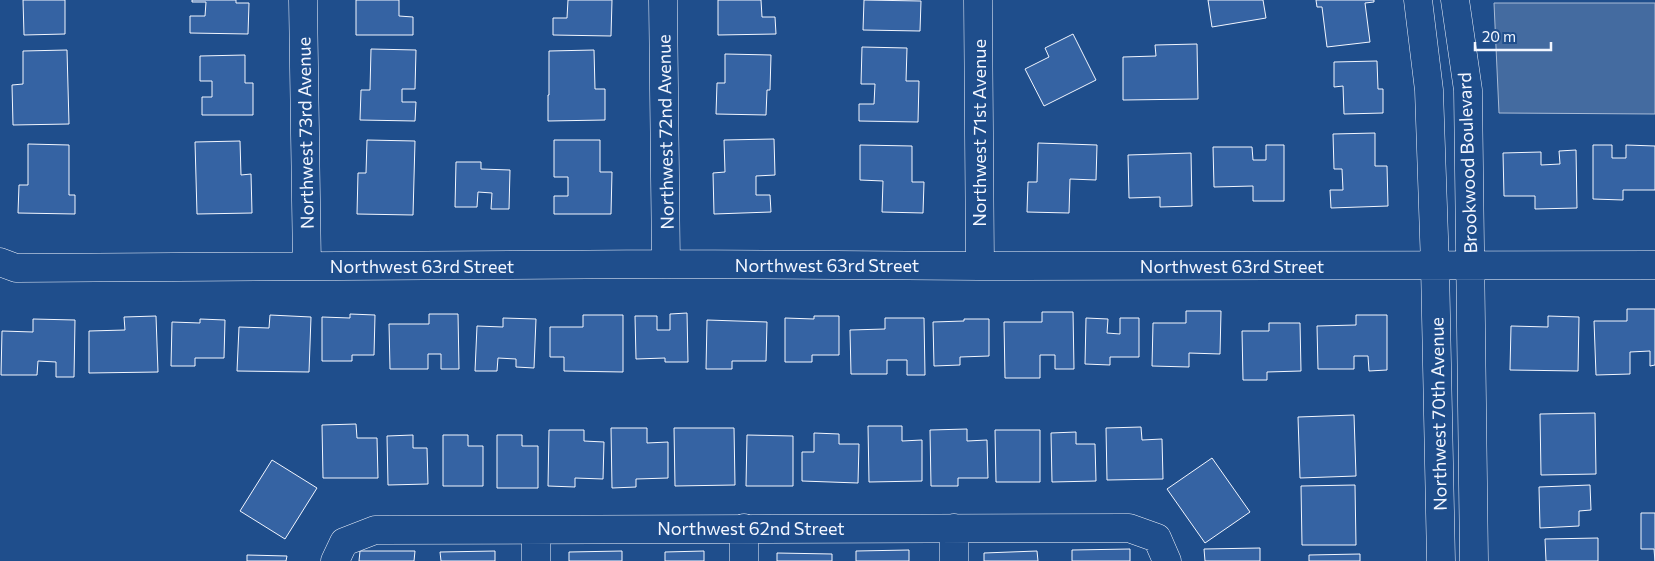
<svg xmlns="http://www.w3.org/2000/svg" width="1655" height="561" font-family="Commissioner,sans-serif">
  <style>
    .water { fill: #446ba0; stroke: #a8bbd7 }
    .building { fill: #3563a3; stroke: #f2f6ff }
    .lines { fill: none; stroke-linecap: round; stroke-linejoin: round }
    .minor-casing { stroke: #f2f6ff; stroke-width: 29 }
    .minor { stroke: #1f4e8c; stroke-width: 28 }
    .labels { text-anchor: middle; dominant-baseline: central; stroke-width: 4; stroke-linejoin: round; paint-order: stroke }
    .street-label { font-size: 18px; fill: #f2f6ff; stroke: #1f4e8c }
  </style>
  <rect width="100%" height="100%" fill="#1f4e8c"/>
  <path class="water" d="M1494,3H1655V114L1499,113Z"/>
  <path class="building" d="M23,0H65V34L24,35Z
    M192,0H236V3H249L248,34L190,33V16H205L206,2H192Z
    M356,0H399V16L413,17V35H356Z
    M568,0H612L611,36L553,35V18H567Z
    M718,0H761L762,17H775L776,34L718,35Z
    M864,0L921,1L920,31L863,30Z
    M1208,0H1263L1266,18L1212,27Z
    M1316,0H1374V2L1365,3L1370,42L1327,47L1322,7H1317Z
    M1073,34L1096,80L1044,106L1025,69L1049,57L1045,48Z
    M1197,44L1198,99L1123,100V57L1156,56L1155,45Z
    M862,47L907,48L906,81H919L918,122L859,121V104H874L875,84H861Z
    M371,49L416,50L415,89H402V102H416L415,121L360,120L361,90H370Z
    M67,50L69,124L13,125L12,85L23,84V51Z
    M594,50L595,89H605V120L548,121V95H549V51Z
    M725,54L771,55L770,90H767L766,115L716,114L717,83H725Z
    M245,55V83H253V115H202V97H212V81H200V56Z
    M1377,61L1378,89H1383V113L1344,114L1343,86L1334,87V62Z
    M1375,133V166H1387L1388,206L1331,208L1330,190H1343L1342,169H1334L1333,134Z
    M774,139L775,175L756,176V195H770L771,212L714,214L713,173L725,172L724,140Z
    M367,140L415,141L413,215L357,214L358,173H366Z
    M554,140H600V172H612L611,214H554V196H568V177H554Z
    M240,141L241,175L251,174L252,213L197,214L195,142Z
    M1038,143L1097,145L1096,180L1070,179L1069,213L1027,212L1028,182H1037Z
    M28,144L69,145V195H75V214L18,213L19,185H28Z
    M860,145L912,146V182H924L923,213L882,212L883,181L860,180Z
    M1266,145H1284V201H1253V186L1214,187L1213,147H1252L1253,160H1266Z
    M1593,145H1612V158H1626V145L1655,146V190H1623V200L1593,199Z
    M1576,150L1577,208L1535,209V196H1504L1503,153L1541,152V165L1560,164L1559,151Z
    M1191,153L1192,206L1160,207V197L1129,198L1128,155Z
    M456,162H481V169L510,170L509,209H491L492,193L478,192L477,207H455Z
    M1627,309H1655V365L1650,366V351L1630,352V374L1596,375L1594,321H1627Z
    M1186,311H1221L1220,354L1189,353V367L1152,366L1153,323H1186Z
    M1042,312H1073L1074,369H1055V355H1040V378H1005L1004,322H1042Z
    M687,313L688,362H665V358L636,359L635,316H657V330H670V314Z
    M350,314L375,315L374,355H352V361H322V317L350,318Z
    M429,314H458L459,369H441V354H428V369H390L389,324H429Z
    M270,315L311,317L309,372L237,371L239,327L269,328Z
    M583,315H623V372L564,371V357H550V327H583Z
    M1356,315H1387V370L1369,371L1368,356H1354V369H1318L1317,326L1356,325Z
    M156,316L158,372L89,373V331L125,330L124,317Z
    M814,316H839V355H812V362H785V318L814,319Z
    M1548,316L1579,317L1578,371L1510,370L1511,326L1548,327Z
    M503,318L536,319L534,368L516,367V359L498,358L497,371H475L477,326L503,327Z
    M885,318H924L925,375H907V360H887V374H851L850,330L885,329Z
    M1086,318L1108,319L1107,333L1120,334V318H1139V357H1110V365L1085,364Z
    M33,319L75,320L74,377H56V362L38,361L37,375H1L2,331L33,332Z
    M200,319L225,320L224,358H195V366H171L172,322L200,323Z
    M964,319H989V356L960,357V365L934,366L933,322L964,321Z
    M707,320L767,322L766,361H732V369H706Z
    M1269,323H1300L1301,371L1267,372V380H1243L1242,331H1269Z
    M1595,413L1596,474L1541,475L1540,414Z
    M1354,415L1356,476L1300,478L1298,417Z
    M356,424L357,438H377L378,478H323L322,425Z
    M868,426H902V441L922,440V481L869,482Z
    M1141,427L1142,440L1162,439L1163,479L1107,480L1106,428Z
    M611,428H647V443L668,442V478L636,479V487L612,488Z
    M674,428H734L735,485L675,486Z
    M967,429V441L987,440L988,478H958V486H931L930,430Z
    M549,430H584V441L604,442L603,479L575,478V487L548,486Z
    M995,430H1040V482H996Z
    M1076,432V444H1095L1096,481L1052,482L1051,433Z
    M814,433L839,434V444H859L858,483L802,481V452H814Z
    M413,435V448H427L428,484L388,485L387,436Z
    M443,435H468V446H483V486H443Z
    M497,435H522V446H538V488H497Z
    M747,435L793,436V486H746Z
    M1212,458L1250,512L1205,543L1167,489Z
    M272,460L317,488L285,539L240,511Z
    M1355,485L1356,545H1302L1301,486Z
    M1590,485L1591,510L1579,511V526L1540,528L1539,487Z
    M1641,513H1655V561L1654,549H1641Z
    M1598,538V561H1546L1545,539Z
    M1260,548V561H1205L1204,549Z
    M1130,549V561H1072V550Z
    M909,550V561H856V551Z
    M360,551H415L414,561H359Z
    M495,551V561H441L440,552Z
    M622,551V561H569V552Z
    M704,551V561H665V552Z
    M1037,551L1038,561H984V553Z
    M777,553L832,554V561H777Z
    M1360,554V561H1309V555Z
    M247,555L287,556L286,561H247Z"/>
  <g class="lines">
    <g class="minor-casing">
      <path id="minor" d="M303,0L307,266
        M663,0L666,264
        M978,0L980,266
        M1418,0L1429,90L1435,266L1441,561
        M1455,0L1468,90L1474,561
        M0,262L16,268L666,264L980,266L1655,265
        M744,528V561
        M954,528V561
        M536,530V561
        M335,561L344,542L375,530L1129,528L1157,538L1167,561"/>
    </g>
    <use href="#minor" class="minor"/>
  </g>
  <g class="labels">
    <g class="street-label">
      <text transform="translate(665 132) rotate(-91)">Northwest 72nd Avenue</text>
      <text transform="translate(305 133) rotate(-91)">Northwest 73rd Avenue</text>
      <text transform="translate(979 133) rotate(-90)">Northwest 71st Avenue</text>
      <text transform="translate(1467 163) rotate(-92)">Brookwood Boulevard</text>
      <text x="827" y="265">Northwest 63rd Street</text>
      <text x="422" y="266">Northwest 63rd Street</text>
      <text x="1232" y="266">Northwest 63rd Street</text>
      <text transform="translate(1438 414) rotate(-91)">Northwest 70th Avenue</text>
      <text x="751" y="528">Northwest 62nd Street</text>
    </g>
  </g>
  <path d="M1475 42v8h76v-8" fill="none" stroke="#f2f6ff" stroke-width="2.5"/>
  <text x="1482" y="42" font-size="15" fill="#f2f6ff" stroke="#1f4e8c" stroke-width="4" paint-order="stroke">20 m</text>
</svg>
